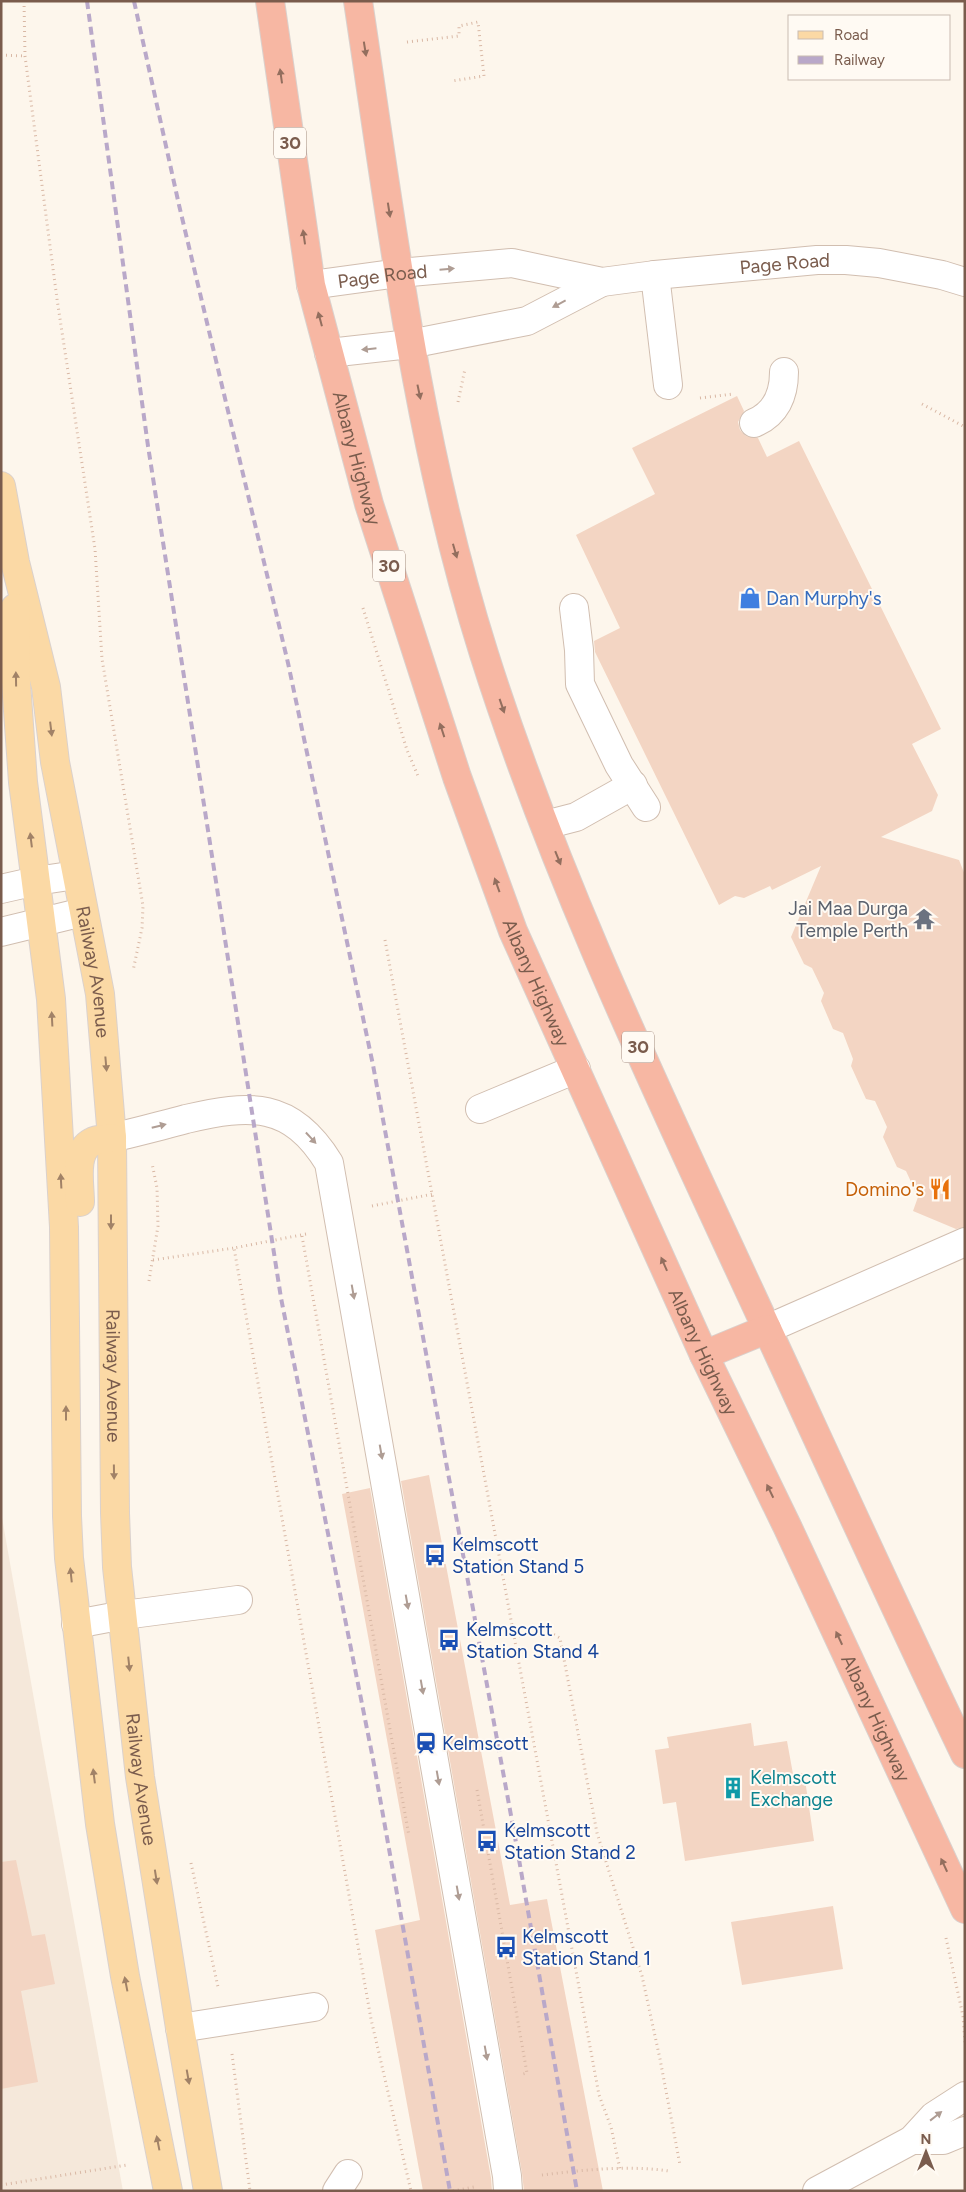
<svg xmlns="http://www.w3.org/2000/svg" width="966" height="2192" font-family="Figtree,sans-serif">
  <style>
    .residential { fill: #f5e8da }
    .building { fill: #f3d5c3 }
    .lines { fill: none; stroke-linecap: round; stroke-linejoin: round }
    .minor-casing { stroke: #d1beb0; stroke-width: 30 }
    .major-casing { stroke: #dad1cd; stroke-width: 30 }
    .highway-casing { stroke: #dad1cd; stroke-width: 30 }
    .path { stroke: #d9b8a5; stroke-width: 3; stroke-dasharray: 1 4; stroke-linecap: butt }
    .minor { stroke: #fff; stroke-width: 28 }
    .major { stroke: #fbd9a5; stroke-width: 28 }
    .highway { stroke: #f7b7a3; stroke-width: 28 }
    .rail { stroke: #b9a8c9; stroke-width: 4; stroke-dasharray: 8 5; stroke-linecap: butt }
    .oneway { fill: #936e5e }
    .oneway2 { fill: #af9d94 }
    .oneway3 { fill: #a18267 }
    .labels { text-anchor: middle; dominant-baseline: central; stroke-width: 4; stroke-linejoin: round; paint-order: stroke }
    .shield { fill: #fffaf3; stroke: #a28b7f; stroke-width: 1 }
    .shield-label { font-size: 18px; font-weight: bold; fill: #7a5c4d }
    .street-label { font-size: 19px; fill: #7a5c4d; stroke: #fffaf3 }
    .shop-label { font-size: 19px; fill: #366cbe; stroke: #fffaf3; text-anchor: start }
    .worship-label { font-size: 19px; fill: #5b616d; stroke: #fffaf3; text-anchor: end }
    .food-label { font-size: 19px; fill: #c56008; stroke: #fffaf3; text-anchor: end }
    .transit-label { font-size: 19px; fill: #164399; stroke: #fffaf3; text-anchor: start }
    .culture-label { font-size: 19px; fill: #0d838f; stroke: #fffaf3; text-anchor: start }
  </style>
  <rect width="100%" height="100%" fill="#fdf6ec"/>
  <path class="residential" d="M1,1512L44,1756L123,2191H1Z"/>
  <path class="building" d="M737,396L744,411L738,422L740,430L746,436L758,438L767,457L799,441L941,729L912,744L938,795L932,811L881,837L959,860L965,875V1227L956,1229L913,1211L918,1197L906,1171L897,1167L883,1137L887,1127L875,1101L866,1099L851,1066L853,1059L843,1033L833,1029L821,1001L824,993L812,968L804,964L791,937L821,866L772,890L770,886L744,898L735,896L719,905L595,652L594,641L620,628L576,535L655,494L632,448Z
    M429,1475L510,1905L547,1899L603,2191H524L522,2173L401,1481Z
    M370,1488L491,2178L492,2191H423L375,1930L420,1920L342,1494Z
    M751,1723L754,1746L787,1741L793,1774L804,1773L814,1841L685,1861L676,1802L663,1804L655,1750L669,1748L667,1737Z
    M16,1860L32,1936L45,1934L55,1984L21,1991L38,2082L1,2089V1862Z
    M833,1906L843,1969L742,1985L731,1922Z"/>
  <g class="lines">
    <g class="minor-casing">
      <g id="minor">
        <path d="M655,275L668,385"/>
        <path id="s1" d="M311,285L399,273L512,263L602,282L655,275L817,260H846L879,263L942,275L965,282"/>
        <path d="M329,353L410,344L527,321L602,282"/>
        <path d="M754,423C776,414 784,395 784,372"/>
        <path d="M574,608L579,650L580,684L619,765L646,807"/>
        <path d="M545,825L576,817L633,785"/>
        <path d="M1,889L36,881L76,875"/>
        <path d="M1,932L83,912"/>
        <path d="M480,1109L576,1069"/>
        <path d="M112,1138C136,1132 161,1126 186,1119C250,1104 291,1101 329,1163L507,2176L508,2191"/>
        <path d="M767,1329L965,1242"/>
        <path d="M76,1624L124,1615L238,1600"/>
        <path d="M180,2028L314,2007"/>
        <path d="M912,2140H943L965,2131"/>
        <path d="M337,2191L348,2174"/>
        <path d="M817,2191L912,2140L934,2116L965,2096"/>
      </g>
    </g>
    <g class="major-casing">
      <g id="major">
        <path id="s2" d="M1,486L15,562L46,687L55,762L100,994L112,1138L115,1513L117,1567L140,1777L180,2028L208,2191"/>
        <path d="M15,608L16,682L23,782L51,999L64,1227L67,1516L69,1558L100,1824L125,1976L168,2191"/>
        <path d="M80,1202C80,1184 73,1152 92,1142C97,1139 106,1139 112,1138"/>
      </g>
    </g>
    <g class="highway-casing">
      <g id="highway">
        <path id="s3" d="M270,1L311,285L369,504L457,777L513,931L704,1355L787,1526L965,1909"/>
        <path d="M358,1C391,220 417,442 484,654C552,869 649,1074 743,1277C817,1436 889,1596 965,1754"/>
        <path d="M704,1355L767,1329"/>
      </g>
    </g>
    <path class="path" d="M24,1L25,56L57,299L95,549L102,659L143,906L142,928L133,971
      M407,42L459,36V26L478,22L484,76L452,81
      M1,55L25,56
      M700,398L733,394
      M458,402L465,369
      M922,404L965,427
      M363,608L407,750L418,776
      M385,940L599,2095L611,2127L620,2169
      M372,1206L433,1194
      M306,1234L234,1248L371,2019L411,2191
      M302,1236L409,1836
      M153,1260L234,1248
      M149,1281L158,1226L157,1188L152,1163
      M514,1636L553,1634L560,1638L597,1833L642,1976L660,2059L680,2165
      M477,1790L527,2073L523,2074
      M191,1863L218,1987
      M946,1938L963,2016L965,2043
      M232,2054L250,2191
      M542,2175C583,2170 628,2165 669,2171
      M1,2185L127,2165
      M453,2191L474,2187"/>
    <use href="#minor" class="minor"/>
    <use href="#major" class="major"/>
    <use href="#highway" class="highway"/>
    <path class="rail" d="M87,1L148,446L281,1298L373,1759L450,2191
      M134,1L179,205L288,663L373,1065L517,1848L577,2191"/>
  </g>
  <defs><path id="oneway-solid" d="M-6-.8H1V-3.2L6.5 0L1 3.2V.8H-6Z" transform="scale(1.25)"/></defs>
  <g class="oneway">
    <use href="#oneway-solid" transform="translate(365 49) rotate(81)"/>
    <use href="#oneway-solid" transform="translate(281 76) rotate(-98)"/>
    <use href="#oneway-solid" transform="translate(389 210) rotate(81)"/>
    <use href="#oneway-solid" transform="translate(304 237) rotate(-98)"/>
    <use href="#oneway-solid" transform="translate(320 319) rotate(-105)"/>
    <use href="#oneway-solid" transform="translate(419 392) rotate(78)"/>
    <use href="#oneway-solid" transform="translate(455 551) rotate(74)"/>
    <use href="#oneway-solid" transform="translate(502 706) rotate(71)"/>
    <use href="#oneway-solid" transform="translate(442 730) rotate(-108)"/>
    <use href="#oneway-solid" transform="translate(558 858) rotate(68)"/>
    <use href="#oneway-solid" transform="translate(497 885) rotate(-110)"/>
    <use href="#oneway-solid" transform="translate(664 1264) rotate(-114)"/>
    <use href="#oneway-solid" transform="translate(770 1491) rotate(-116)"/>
    <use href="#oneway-solid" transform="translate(839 1638) rotate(-115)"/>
    <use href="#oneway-solid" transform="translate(944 1865) rotate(-115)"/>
  </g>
  <g class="oneway2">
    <use href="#oneway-solid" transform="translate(447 269) rotate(-5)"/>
    <use href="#oneway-solid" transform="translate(559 304) rotate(152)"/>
    <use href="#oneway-solid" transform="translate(369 349) rotate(174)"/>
    <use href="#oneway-solid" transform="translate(159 1126) rotate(-14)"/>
    <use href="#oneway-solid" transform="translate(311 1138) rotate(47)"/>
    <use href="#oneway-solid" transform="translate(353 1292) rotate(80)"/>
    <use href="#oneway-solid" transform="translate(381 1452) rotate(80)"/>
    <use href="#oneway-solid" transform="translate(407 1602) rotate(80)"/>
    <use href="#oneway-solid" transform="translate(422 1687) rotate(80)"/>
    <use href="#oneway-solid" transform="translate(438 1778) rotate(80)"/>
    <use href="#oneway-solid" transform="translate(458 1893) rotate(80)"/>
    <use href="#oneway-solid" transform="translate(486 2053) rotate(80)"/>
    <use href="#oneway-solid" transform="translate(936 2116) rotate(-38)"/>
  </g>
  <g class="oneway3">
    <use href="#oneway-solid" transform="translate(16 679) rotate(-91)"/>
    <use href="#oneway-solid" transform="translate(51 729) rotate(83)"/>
    <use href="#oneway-solid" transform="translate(31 840) rotate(-97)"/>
    <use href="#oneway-solid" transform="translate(52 1019) rotate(-93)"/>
    <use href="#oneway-solid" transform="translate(106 1064) rotate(85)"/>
    <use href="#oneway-solid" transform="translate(61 1181) rotate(-93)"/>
    <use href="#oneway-solid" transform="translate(111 1222) rotate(90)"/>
    <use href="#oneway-solid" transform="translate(66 1413) rotate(-90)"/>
    <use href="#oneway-solid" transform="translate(114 1472) rotate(89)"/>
    <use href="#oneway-solid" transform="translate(71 1575) rotate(-96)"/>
    <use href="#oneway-solid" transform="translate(129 1664) rotate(84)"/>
    <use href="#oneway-solid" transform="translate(94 1776) rotate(-97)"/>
    <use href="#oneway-solid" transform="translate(156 1877) rotate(81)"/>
    <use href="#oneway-solid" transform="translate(126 1984) rotate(-101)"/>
    <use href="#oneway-solid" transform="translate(188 2077) rotate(80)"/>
    <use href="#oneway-solid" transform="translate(158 2143) rotate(-101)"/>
  </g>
  <defs>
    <g id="shop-bare" transform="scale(1.725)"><path d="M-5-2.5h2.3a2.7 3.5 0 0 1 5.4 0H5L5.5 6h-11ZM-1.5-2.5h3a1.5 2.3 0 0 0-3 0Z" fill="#3f7fe0" stroke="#fffaf3" stroke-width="2.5" paint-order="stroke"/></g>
    <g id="temple-bare" transform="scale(1.725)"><path d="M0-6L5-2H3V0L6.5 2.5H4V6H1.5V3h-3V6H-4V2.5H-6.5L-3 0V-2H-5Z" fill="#6b7280" stroke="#fffaf3" stroke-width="2.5" paint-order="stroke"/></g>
    <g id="restaurant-bare" transform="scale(1.725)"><path d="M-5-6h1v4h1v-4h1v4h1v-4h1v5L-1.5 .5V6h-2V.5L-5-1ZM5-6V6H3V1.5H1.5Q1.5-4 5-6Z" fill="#e8710a" stroke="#fffaf3" stroke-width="2.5" paint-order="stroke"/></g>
    <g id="bus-bare" transform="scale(1.725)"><path d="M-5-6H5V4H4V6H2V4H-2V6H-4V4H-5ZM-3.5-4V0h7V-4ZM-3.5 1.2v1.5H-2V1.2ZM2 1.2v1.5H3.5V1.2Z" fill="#1a4fb4" stroke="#fffaf3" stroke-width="2.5" paint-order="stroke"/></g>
    <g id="station-bare" transform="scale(1.725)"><path d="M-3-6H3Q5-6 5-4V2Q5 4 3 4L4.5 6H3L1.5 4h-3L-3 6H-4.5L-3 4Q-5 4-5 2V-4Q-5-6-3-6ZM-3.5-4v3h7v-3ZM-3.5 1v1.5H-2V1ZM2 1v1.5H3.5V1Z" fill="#1a4fb4" stroke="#fffaf3" stroke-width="2.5" paint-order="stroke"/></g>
    <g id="building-bare" transform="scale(1.725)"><path d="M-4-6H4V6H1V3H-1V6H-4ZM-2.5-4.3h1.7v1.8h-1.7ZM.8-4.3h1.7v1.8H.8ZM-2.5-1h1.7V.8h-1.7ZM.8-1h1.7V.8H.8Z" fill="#0f9aa8" stroke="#fffaf3" stroke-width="2.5" paint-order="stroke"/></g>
  </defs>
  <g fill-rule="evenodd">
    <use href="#shop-bare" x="750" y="598"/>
    <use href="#temple-bare" x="924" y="919"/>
    <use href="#restaurant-bare" x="940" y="1189"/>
    <use href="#bus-bare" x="435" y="1555"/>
    <use href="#bus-bare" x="449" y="1640"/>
    <use href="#station-bare" x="426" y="1743"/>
    <use href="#building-bare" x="733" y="1788"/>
    <use href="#bus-bare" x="487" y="1841"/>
    <use href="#bus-bare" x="506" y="1947"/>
  </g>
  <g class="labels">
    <g class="shield">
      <rect x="274" y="127.5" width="32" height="31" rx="4"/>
      <rect x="373" y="550.5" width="32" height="31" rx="4"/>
      <rect x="622" y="1031.5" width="32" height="31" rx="4"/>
    </g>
    <g class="shield-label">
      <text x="290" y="143">30</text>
      <text x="389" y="566">30</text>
      <text x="638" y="1047">30</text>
    </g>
    <g class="street-label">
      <text stroke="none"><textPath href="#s1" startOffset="478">Page Road</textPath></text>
      <text stroke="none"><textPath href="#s1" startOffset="72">Page Road</textPath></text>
      <text stroke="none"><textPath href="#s3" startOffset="466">Albany Highway</textPath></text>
      <text stroke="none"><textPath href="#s2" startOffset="495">Railway Avenue</textPath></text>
      <text stroke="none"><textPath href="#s3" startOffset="1021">Albany Highway</textPath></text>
      <text stroke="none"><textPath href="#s3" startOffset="1426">Albany Highway</textPath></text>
      <text stroke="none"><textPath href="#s2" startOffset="900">Railway Avenue</textPath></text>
      <text stroke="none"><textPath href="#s3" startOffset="1831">Albany Highway</textPath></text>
      <text stroke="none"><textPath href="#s2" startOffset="1305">Railway Avenue</textPath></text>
    </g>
    <g class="shop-label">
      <text x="766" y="598">Dan Murphy's</text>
    </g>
    <g class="worship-label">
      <text x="908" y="908">Jai Maa Durga<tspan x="908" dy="22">Temple Perth</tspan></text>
    </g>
    <g class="food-label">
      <text x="924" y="1189">Domino's</text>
    </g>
    <g class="transit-label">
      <text x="452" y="1544">Kelmscott<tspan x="452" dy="22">Station Stand 5</tspan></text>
      <text x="466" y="1629">Kelmscott<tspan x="466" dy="22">Station Stand 4</tspan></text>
      <text x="442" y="1743">Kelmscott</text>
      <text x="504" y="1830">Kelmscott<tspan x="504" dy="22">Station Stand 2</tspan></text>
      <text x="522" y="1936">Kelmscott<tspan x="522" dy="22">Station Stand 1</tspan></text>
    </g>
    <g class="culture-label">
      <text x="750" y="1777">Kelmscott<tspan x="750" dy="22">Exchange</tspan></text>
    </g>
  </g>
  <rect width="966" height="2192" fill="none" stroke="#7a5c4d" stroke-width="5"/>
  <rect x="788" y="15" width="162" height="65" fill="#fffaf3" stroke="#cabbb1"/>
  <rect x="798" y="31" width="25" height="8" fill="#fbd9a5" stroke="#cabbb1"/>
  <text x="834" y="40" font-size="15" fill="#7a5c4d">Road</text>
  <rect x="798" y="56" width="25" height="8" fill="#b9a8c9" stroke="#cabbb1"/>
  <text x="834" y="65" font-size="15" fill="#7a5c4d">Railway</text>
  <g transform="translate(926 2152)" stroke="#fffaf3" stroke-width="4" paint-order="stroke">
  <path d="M0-4L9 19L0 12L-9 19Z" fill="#7a5c4d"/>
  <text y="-8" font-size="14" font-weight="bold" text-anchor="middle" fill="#7a5c4d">N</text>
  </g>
</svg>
